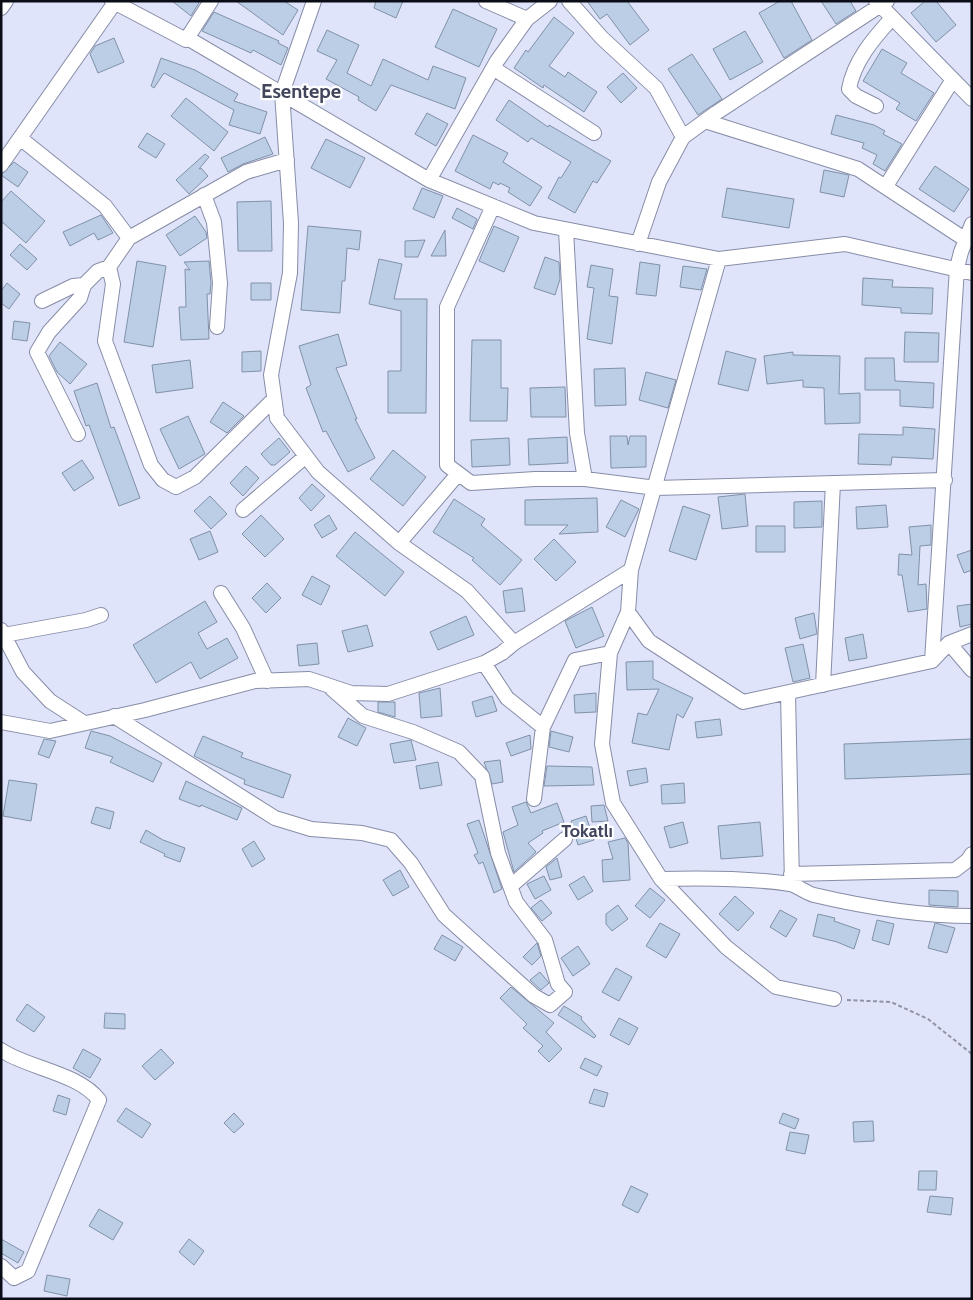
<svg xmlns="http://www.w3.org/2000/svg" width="973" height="1300" font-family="Cabin,sans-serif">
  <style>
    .building { fill: #bbcee6; stroke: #8091a8 }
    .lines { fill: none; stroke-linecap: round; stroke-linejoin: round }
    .minor-casing { stroke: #878da7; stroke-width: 16 }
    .path { stroke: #9094a6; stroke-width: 2; stroke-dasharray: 4 2.5; stroke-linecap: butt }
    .minor { stroke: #fff; stroke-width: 14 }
    .labels { text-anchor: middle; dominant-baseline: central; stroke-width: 4.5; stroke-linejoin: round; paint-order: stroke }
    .quarter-label { font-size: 18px; font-weight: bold; fill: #42465d; stroke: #fff }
    .district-label { font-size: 20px; font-weight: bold; fill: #42465d; stroke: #fff }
  </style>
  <rect width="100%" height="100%" fill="#dfe4fa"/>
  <path class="building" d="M172,1H200L191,16Z
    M236,1H284L298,10L283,35Z
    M376,1H403L396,18L374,8Z
    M587,1H627L649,30L630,45L607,14L600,19Z
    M780,1H791L812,40L784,58L759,13Z
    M821,1H850L856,11L836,24Z
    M925,1H936L956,25L936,42L911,13Z
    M453,9L497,29L479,67L435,47Z
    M214,12L279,41L278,43L288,48L281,65L253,50L251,53L202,31Z
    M554,17L574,33L549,66L565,77L568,72L597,92L584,112L544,85L543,88L514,68L526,50L528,52Z
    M327,30L359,45L347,73L371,86L383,59L428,80L433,66L466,78L455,109L391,85L376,111L358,100L359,97L326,79L337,60L317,51Z
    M745,31L763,62L730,80L713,49Z
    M114,38L124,62L98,73L90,54L95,46Z
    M882,49L907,63L901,73L934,93L916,121L896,109L900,103L863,81Z
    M692,54L722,99L698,115L668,69Z
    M161,58L195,70L238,94L234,101L267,112L260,134L229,125L234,110L164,73L154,88L151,86Z
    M623,73L637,88L621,103L607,87Z
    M186,98L228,132L214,151L171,116Z
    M509,100L548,127L549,125L611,161L597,183L593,181L575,213L548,198L559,177L561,178L571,162L531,138L528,142L496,120Z
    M427,113L448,124L436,146L415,134Z
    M836,115L874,125L885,131L883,134L902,144L885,171L873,164L877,155L862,148L864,143L831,134Z
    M147,133L165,144L156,158L138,147Z
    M473,135L508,153L503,162L542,187L530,206L508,192L510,188L500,183L499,185L493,182L490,189L455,171Z
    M265,137L273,154L243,164L228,172L221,158Z
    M326,139L365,158L350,188L311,168Z
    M205,154L209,157L199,169L201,168L208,176L189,194L176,180Z
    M14,162L28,172L18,187L1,175Z
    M935,166L969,189L954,212L919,189Z
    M824,170L849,175L844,197L820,192Z
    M422,188L443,196L434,218L413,209Z
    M727,188L794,199L789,228L722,217Z
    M11,191L45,221L26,243L1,221V202Z
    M271,201L272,251H238L237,202Z
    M457,208L477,219L473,229L452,218Z
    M101,215L113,233L98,240L94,233L70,246L63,232Z
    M195,216L206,232L207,238L180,256L166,235Z
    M308,226L361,231L359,250L347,248L345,281H342L340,313L301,310Z
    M494,226L519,237L504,272L479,261Z
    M445,230L446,256H431Z
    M425,240L418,257H405V241Z
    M20,244L37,259L27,270L10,255Z
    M545,257L559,262L560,279L555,295L534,288Z
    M379,259L402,264L394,299H427L426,413H388V371H401V311L369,304Z
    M137,261L166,266L153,347L124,342Z
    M209,261L211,283L210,294H207L209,339L181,340L179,307H186L185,269L190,270L184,262Z
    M640,262L660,265L656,296L636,294Z
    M591,265L613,269L609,296L618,297L612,344L587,339L594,288L587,287Z
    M683,266L707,269L701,290L680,287Z
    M863,278L893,280L892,287L933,288L932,314L901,313V308L862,305Z
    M7,283L20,294L9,309L1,303V291Z
    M251,283H271V300H251Z
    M14,321L30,323L27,341L12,339Z
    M905,332L939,333L938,362H904Z
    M338,334L347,365L336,368L357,419H355L375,458L348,472L326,431L323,432L306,388L311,385L299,346Z
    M472,340H501V388H508L507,421H470Z
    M60,342L87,364L70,384L57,372L49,356Z
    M261,351V371L242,372V352Z
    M726,351L756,359L748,391L718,384Z
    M793,352V355L840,356L839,394L860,393V423L825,424L824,388L803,387V380L767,384L764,356Z
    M865,358H894L895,381L934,383L933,408L900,406V390H865Z
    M190,360L193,388L156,393L152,365Z
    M625,368L626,405L595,406L594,369Z
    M646,372L676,380L668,408L639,400Z
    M97,383L111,428L114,427L140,498L119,506L89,425L86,426L74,391Z
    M565,387L566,417H531L530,388Z
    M223,402L244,416L227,433L210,422Z
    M188,416L205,454L179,469L160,429Z
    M903,427L935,429L933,459L892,457L891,465L858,464L859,434L903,435Z
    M610,436H627L628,445L630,436H646V467L611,468Z
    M567,437L568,463L529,465L528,439Z
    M279,438L290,452L275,465H271L261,454Z
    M509,438L510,465L472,467L471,440Z
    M393,450L426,477L403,506L370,479Z
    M82,460L94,478L74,491L62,473Z
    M246,466L259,478L243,496L230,483Z
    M312,484L325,496L311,511L299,498Z
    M745,494L748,526L722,529L718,497Z
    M210,496L227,514L211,529L194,511Z
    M597,498L598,532L559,534L568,525H525V500Z
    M454,499L485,519L481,525L522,560L500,585L472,560L474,558L433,532Z
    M621,500L639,509L625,537L606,527Z
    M822,501V527L794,528V502Z
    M886,505L888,527L857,529L856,507Z
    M683,506L710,515L696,560L669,551Z
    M261,515L284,539L265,557L242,534Z
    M329,515L337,529L322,538L314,525Z
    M931,525V545L920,546L918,585L926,584L927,609L908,612L902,575H898L899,554L912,555L909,527Z
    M756,526H785V552H756Z
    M210,531L218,552L199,560L190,539Z
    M355,532L404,572L385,596L336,556Z
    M554,539L576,562L556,581L534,559Z
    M972,550V570L964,573L957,555Z
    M312,576L330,586L321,605L302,595Z
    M267,583L281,598L266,613L252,598Z
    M522,588L525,611L506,613L503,591Z
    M205,601L217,622L198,633L207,649L227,638L238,658L200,679L191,662L156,683L133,645Z
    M972,604V624L960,627L957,606Z
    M592,607L604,636L576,648L565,621Z
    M814,613L817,634L800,639L795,618Z
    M466,616L474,635L438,650L430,632Z
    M367,625L373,646L348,652L342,631Z
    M863,634L867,658L849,661L845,638Z
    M317,643L319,664L299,666L297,645Z
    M803,644L810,678L793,682L785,648Z
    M653,661V679L693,698L683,718L677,714L669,750L632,743L638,713L647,715L659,689L627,690L626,662Z
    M440,688L442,716L421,718L419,693Z
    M596,693V712L575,713L574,695Z
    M492,696L497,711L476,717L472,702Z
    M378,702H395V717L378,712Z
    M348,718L366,728L357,746L338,737Z
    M720,719L722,735L697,738L695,722Z
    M91,731L110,736L162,763L153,782L110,762L113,757L85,748Z
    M551,731L573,737L569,752L549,747Z
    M530,735L531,749L511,756L506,743Z
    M203,736L243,753L241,757L291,775L283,798L244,784L245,780L194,756Z
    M44,739L56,741L49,758L38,754Z
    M972,739V774L845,779L844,744Z
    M411,740L416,760L394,763L390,744Z
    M500,760L503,782L492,784L484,762Z
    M438,762L442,785L420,789L416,766Z
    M547,766L592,767L594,785L544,786Z
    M646,768L648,782L630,786L627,771Z
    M9,780L37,784L31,821L3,816Z
    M186,781L242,808L237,820L201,805L200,807L179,799Z
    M684,783L685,803L662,804L661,785Z
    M526,802L531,813L557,803L564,822L542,831L543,833L528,843L536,852L514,872L503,832L518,825L512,807Z
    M604,805L608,821L592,822L591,806Z
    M96,807L114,812L110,829L91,823Z
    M586,816L594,840L578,845L571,821Z
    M479,820L502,889L494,893L483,862L479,864L474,855L478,853L467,824Z
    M683,822L688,843L670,848L664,827Z
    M760,822L763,856L721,859L718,826Z
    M146,830L163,840L185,848L180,862L164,856L165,854L140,842Z
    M625,838L628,843L630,880L603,882L602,860L613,859L608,842Z
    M254,841L265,859L252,867L242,849Z
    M557,858L562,877L550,880L546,867Z
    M400,870L409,887L393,896L383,880Z
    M544,876L551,890L535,899L527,884Z
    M584,876L593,891L578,900L569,885Z
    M650,888L665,900L650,918L635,906Z
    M929,890L958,891V907L929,905Z
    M735,896L754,913L738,931L719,914Z
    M541,900L552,913L542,921L531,908Z
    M618,905L628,919L612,931L606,924V914Z
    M780,910L797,919L786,937L770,927Z
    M818,914L835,918L834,921L860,930L854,949L837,942L813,936Z
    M877,920L894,924L889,945L872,940Z
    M660,923L680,934L666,958L646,946Z
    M935,923L955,928L947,953L928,948Z
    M442,935L463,947L455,961L434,949Z
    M537,943L541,956L532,965L523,957Z
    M578,946L590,964L573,976L561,958Z
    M616,968L632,977L619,1001L602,992Z
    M540,972L549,983L541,990L530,980Z
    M511,987L554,1023L546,1032L562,1049L549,1062L538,1051L543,1046L523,1028L527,1024L500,998Z
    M27,1004L45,1017L34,1032L16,1020Z
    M564,1006L582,1017L581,1019L596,1036L594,1038L558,1015Z
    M105,1013L125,1014V1029L104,1028Z
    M619,1018L638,1028L629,1045L610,1035Z
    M83,1049L101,1059L90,1078L73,1068Z
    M161,1049L174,1063L155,1080L142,1066Z
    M585,1058L602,1066L597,1076L580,1068Z
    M594,1089L608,1093L604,1107L589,1103Z
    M58,1095L70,1099L66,1115L53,1111Z
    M126,1108L151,1124L142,1138L117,1121Z
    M234,1113L244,1124L234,1133L224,1123Z
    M783,1113L799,1119L795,1129L779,1123Z
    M873,1121L874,1141L854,1142L853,1122Z
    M790,1132L809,1135L805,1154L786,1150Z
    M919,1171H937L936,1190H918Z
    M631,1186L648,1194L638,1213L622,1205Z
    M930,1196L953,1198L951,1215L927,1212Z
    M99,1209L123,1223L113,1240L89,1226Z
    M1,1239L24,1252L18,1263L1,1253Z
    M189,1239L204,1251L194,1265L179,1252Z
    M47,1275L70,1279L67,1296L44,1291Z"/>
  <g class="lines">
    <g class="minor-casing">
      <path id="minor" d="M112,1L186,40L189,39L429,180L534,223L719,259L845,244L972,273
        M314,1L282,93L291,223L290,273L271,375L277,418L318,472L399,543L467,591L514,643
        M486,1L527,19
        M569,1L602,38L656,88L683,137
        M876,1L972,99
        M1,8L6,1
        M186,40L211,1
        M493,68L594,133
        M876,106L856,96L849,89C854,61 873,39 892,18
        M705,121L858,169L966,240
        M20,138L105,206L129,238
        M1,165L116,1
        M429,180L497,61L527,19L550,1
        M886,186L952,81
        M204,195L214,222L220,283L217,327
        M493,206L447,307V465L471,483L535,479H585
        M566,230L577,433L585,479L656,488L945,480
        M638,244L659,182L683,137L716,113L887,1
        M42,301L73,286L84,285
        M274,399L195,477L176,487L163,480L151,465L105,341L113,284L109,267L129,238L246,172L287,160
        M78,434L37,352L49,332L80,298L84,285L98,271L109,267
        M243,510L306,456
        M399,543L458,474
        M631,570L628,612L610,653L602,744L613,803L661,879C701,878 750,878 790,884C798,886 806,893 814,895C865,907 920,916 972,916
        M221,593L243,628L267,681
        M628,612L649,641L743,702L932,661L949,643L972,634
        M1,630L23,672L50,701L84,723
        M4,635L86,620L101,615
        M949,643L972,670
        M932,661L957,268L961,252L972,224
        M484,663L507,698L543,727
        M823,685L833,483
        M788,693L792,884
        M114,716L275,818L311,829L362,833L391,840L411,863L444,915L534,996L550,1005L565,992L558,984L545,940L516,902L498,853L482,776L459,752L413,732L363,716L332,689
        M1,722L50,731L145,710L255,681L309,679L351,693L388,694L484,663L502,653L514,643L631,570L719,259
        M534,799L543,727L575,660L610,653
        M791,874L955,870L968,860L972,854
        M661,879L726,947L776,987L834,999
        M512,885L565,839
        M1,1050C27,1068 79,1073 99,1100L28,1271L14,1278L1,1266"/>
    </g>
    <path class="path" d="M847,1000L891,1002L928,1019L972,1054"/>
    <use href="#minor" class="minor"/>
  </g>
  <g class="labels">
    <g class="quarter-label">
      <text x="587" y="831">Tokatlı</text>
    </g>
    <g class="district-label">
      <text x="301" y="91">Esentepe</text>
    </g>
  </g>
  <rect width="973" height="1300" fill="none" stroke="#0b0d16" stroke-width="5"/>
</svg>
